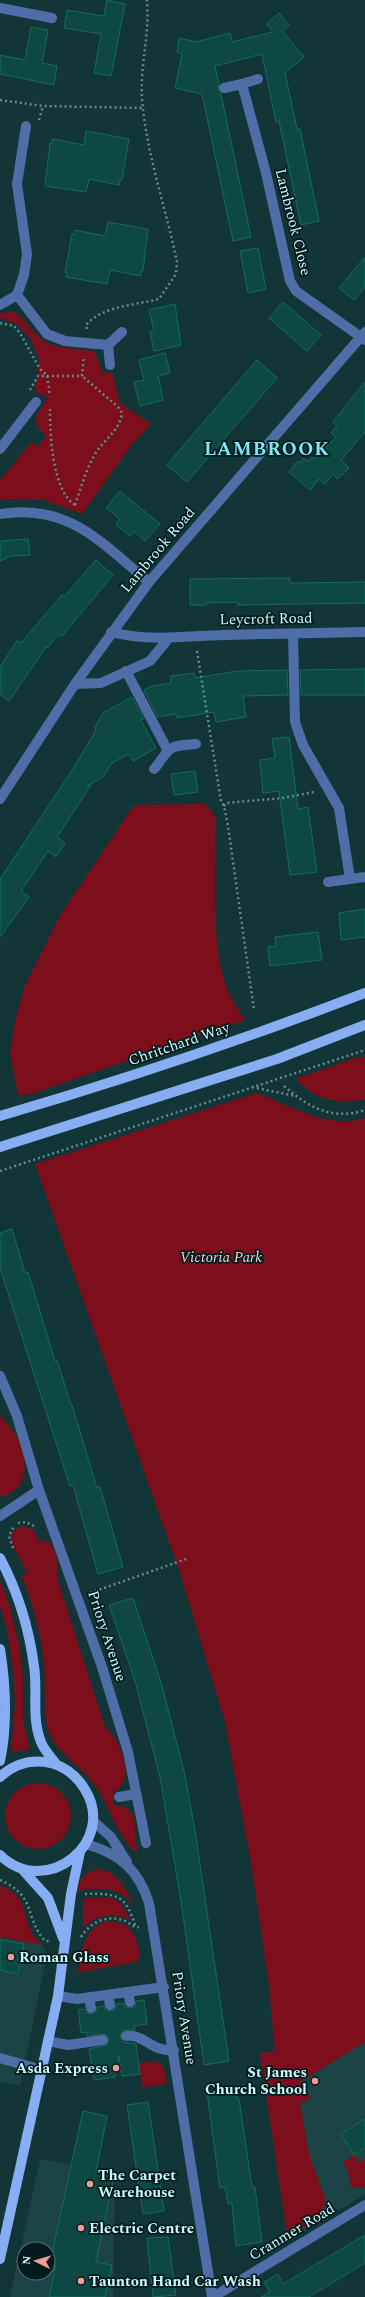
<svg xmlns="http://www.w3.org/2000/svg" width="365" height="2297" font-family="Spectral,serif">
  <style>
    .built { fill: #1c4346; fill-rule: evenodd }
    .green { fill: #7c0f1b }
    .building { fill: #0d4942; stroke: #146c61 }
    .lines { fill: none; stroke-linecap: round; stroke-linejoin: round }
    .path { stroke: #628c8e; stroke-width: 2.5; stroke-dasharray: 2 3; stroke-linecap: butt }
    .service { stroke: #4f6da7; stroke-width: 10 }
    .minor { stroke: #4f6da7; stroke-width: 10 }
    .primary { stroke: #87adf3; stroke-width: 10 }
    .poi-dot { fill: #f59b97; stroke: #041b1d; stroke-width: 1.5 }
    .labels { text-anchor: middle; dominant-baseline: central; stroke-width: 3.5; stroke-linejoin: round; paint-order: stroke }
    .street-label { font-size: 15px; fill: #cafbff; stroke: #041b1d }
    .park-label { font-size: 15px; font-style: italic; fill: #f2d1cf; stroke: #041b1d }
    .poi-label { font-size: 15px; font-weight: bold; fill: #cafbff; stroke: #041b1d; text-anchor: start }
    .district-label { font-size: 19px; font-weight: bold; letter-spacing: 1px; fill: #7de8f1; stroke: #041b1d }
  </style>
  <rect width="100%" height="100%" fill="#123537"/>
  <path class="built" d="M365,1926V2194L288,2242L260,2053L275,2051L269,1986Z
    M0,1937L42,1945L47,1955L20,2086L0,2082Z
    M40,2159L115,2172L113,2297H10ZM24,2249H48V2273H24Z"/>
  <path class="green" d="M14,312C25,319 30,330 40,338C54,350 77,348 94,351L103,373L112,372L120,403L151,424L131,446L82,514L43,500L0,499V480L32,442L39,446L46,435C28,422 38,413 48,398L35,392L39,360L30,338L17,324L0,318V313Z
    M204,804L211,810L216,819C216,866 210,949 228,991C232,1001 239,1011 245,1020L32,1094L18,1095L10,1054L15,1020L25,985L59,917L134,805Z
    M358,1057H365V1100C334,1103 318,1101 295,1079Z
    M257,1093C290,1106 329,1130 365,1118V2042L300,2082L310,2098L300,2104L309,2154L325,2199L324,2209L288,2242L260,2053L275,2051L269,1986L251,1863L225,1722L180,1573L35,1164Z
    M0,1415C5,1422 12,1428 16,1435C28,1458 31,1490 0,1497Z
    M21,1526L33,1529L40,1542L46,1540C58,1549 58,1564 57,1577L105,1727C120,1739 138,1781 113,1792L114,1805L125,1807L134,1815L137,1853C117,1837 110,1807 96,1787C83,1767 60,1757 50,1735C42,1715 46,1685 44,1663C41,1633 33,1603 21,1575L27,1573L12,1544L11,1537L13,1531Z
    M0,1580L10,1607L19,1645L23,1678V1721L30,1749L11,1753L15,1704L14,1677L8,1633L0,1606Z
    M5 1816a33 33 0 1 1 66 0a33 33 0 1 1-66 0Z
    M99,1869C118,1871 128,1892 134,1907C119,1885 103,1889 78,1890C78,1878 88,1871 99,1869Z
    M0,1885C28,1897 21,1910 32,1933C34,1937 39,1941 42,1945L0,1937Z
    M83,1898C109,1897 119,1894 130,1920C113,1913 96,1914 83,1929Z
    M103,1922C131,1918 136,1934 140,1957L136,1962L80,1972L78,1971C82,1951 82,1932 103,1922Z
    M156,2061L164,2067L167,2084L142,2087L139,2063Z
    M355,2155L359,2163L365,2159V2188H351L348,2171L343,2162Z"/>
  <path class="building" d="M107,0L125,4L111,76L94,73L101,34L64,28L67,10L104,16Z
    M279,13L289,25L282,31L304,57L285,73L297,129H300L319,221L301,225L279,121L276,122L262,54L215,66L219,84L218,89L221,94L251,237L233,241L202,94L175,88L182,54L177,52L179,38L196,42L230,33L232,42L273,32L267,24Z
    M31,27L48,30L42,63L57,66L54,85L0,74V55L25,60Z
    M86,131L129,139L122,180H120L119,185L89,179L86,192L45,186L50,143H52L53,139L84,145Z
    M108,222L148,229L143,271H141V276L110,270L107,284L66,277L67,273L65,272L72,234L74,235L75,230L105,236Z
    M258,248L266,289L248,293L240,251Z
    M365,257V287L354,300L339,288Z
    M283,302L321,335L307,351L269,318Z
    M175,304L181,345L154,351L150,332L154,331L149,310Z
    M165,353L170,373L158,376L163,400L140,406L134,382L144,380L139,360Z
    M257,360L277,378L187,482L167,465Z
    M365,382V432L341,460L349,468L338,479L333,474L325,484L319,479L310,490L289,472L298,461L300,463L304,458L308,462L313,457L315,459L336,437L331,433L337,426L333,422Z
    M120,491L160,524L145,541L134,531L130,536L116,525L120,519L106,508Z
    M28,539L30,555L11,556L0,561V541Z
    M96,560L113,575L62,636L59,634L47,648L46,647L9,701L0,694V667L17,641L21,643L62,595L64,597Z
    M290,578V583L365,582V603L238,605V602L206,603V605H190V579Z
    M365,669V695H301L300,670Z
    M287,670L288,695L243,696L246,717L216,722L214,712L177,718L176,714L157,717L144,690L153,686L171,683V676L194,673L195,678L237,671Z
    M132,697L144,719H140L156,748L133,761L129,754L112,763L103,777L87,786L91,785L57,837L65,843L56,857L48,851L21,891L29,897L0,937V879L73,769L96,730L95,727L103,713Z
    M289,737L298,809L308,807L317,872L290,875L279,791L263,793L260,760L275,758L272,739Z
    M195,771L198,792L174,795L171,774Z
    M365,909V937L341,940L339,913Z
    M318,932L322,960L270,966L268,947L276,946L275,937Z
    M12,1229L25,1273L28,1272L55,1361L57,1360L71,1405H72L97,1488L100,1487L123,1567L98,1574L73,1485L70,1486L0,1268V1233Z
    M133,1598L162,1686L184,1771L194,1824L229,2061L204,2065L181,1901L160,1777L135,1681L109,1605Z
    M0,1940L24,1944L18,1974L0,1970Z
    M144,2000L147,2024L134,2026L135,2030H123L120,2036L123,2042L136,2044L140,2074L122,2076L119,2056L115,2077L94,2080L89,2049L107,2045L109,2039L105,2034L87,2036V2032L81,2033L78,2010L84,2009L86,2012L92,2014L95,2013L97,2007L104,2006L105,2010L111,2011L115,2010L116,2004L124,2003L125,2007L131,2008L135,2007L136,2001Z
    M235,2087L237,2099H239L252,2187H255L262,2242L236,2246L232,2203L228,2204L225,2187L220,2188L207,2092Z
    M148,2102L164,2211L143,2214L127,2105Z
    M83,2111L107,2116L96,2172L114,2175L96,2262L112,2265L105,2297H49L56,2264L51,2263L54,2244Z
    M365,2119V2148L354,2155L341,2134Z
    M365,2235V2263L309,2297H261L270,2292L264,2282L278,2274L283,2284Z
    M168,2237L176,2295L153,2297L147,2238Z"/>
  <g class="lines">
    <path class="path" d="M0,100L43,106L144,108
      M39,120L43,106
      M0,323L14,326L20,333L40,369L47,375L50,396
      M87,329L86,325C102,306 136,305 159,299L176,274L177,262C166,208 146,153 142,98C140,65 150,33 147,0
      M30,390L38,376H82L84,356
      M50,409C50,435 52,490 75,505
      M75,505C81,488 85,472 94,456C102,441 120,431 122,413L118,407L82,376
      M197,651L221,801L224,806L228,826L254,1010
      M224,806L226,803L283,798L314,792
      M284,1086C308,1107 332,1121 365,1110
      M252,1087L296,1096
      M0,1171L365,1050
      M18,1523L26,1522L36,1527
      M13,1548L9,1536L14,1526
      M90,1593L189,1558
      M0,1880C37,1896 24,1917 45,1941H50
      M85,1894C118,1893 126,1895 136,1928
      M81,1937C90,1922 108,1914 125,1921C130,1923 134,1928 139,1927"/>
    <path class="service" d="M126,671L168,751
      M154,769C160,763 162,757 168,751C174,744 187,745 196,744
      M128,1992L130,2002
      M108,1995L110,2005
      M58,1996L77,1999L164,1987
      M89,1997L91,2008
      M126,2036C146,2034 150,2052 174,2050
      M48,2041L68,2045L103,2040
      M0,2058L42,2070"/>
    <path class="minor" d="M0,8L52,18
      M242,84L258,79
      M224,88L242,84L266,173L290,281L296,291L365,340
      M17,295L47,334L65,341L108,345L110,365
      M0,305L17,295L24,275L27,254L17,184L26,126
      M108,345L122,332
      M0,449L36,402
      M0,514C69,503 101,543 149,582
      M111,632C149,642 185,636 224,635C271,634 318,633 365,632
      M293,634L295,722L303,745L339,808L350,879L365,877
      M75,684L101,683L150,661L168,639
      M0,799L75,684L149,582L365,332
      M328,882L350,879
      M0,1376L17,1416L39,1490L102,1667L128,1752L146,1843
      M0,1516L39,1490
      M119,1797L136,1794
      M93,1821L111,1837L127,1862
      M86,1844C120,1854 138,1869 149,1903L212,2297
      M213,2297L365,2205"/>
    <path class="primary" d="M0,1116C123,1080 245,1039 365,993
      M0,1147L277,1059L365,1025
      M0,1558C18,1592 29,1628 34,1666C38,1691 31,1717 41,1742C44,1750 51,1757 56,1764
      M0,1649C6,1687 8,1723 0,1761
      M0,1777C14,1764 32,1759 51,1763C65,1767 76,1775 84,1788C119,1841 46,1900 0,1855
      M22,1869L48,1898L63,1938
      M0,2259L58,1996L71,1894L80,1852"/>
  </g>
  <g class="poi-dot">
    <circle cx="11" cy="1957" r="4"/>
    <circle cx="116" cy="2068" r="4"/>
    <circle cx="315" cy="2081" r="4"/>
    <circle cx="90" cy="2184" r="4"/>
    <circle cx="81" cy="2228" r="4"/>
    <circle cx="81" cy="2281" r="4"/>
  </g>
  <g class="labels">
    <g class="street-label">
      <text transform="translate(293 222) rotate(76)">Lambrook Close</text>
      <text transform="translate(158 550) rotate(-50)">Lambrook Road</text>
      <text transform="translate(266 619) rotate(-1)">Leycroft Road</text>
      <text transform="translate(179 1044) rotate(-19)">Chritchard Way</text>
      <text transform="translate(107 1636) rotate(72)">Priory Avenue</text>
      <text transform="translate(184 2018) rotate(81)">Priory Avenue</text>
      <text transform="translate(292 2232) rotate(-31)">Cranmer Road</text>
    </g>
    <g class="park-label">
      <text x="221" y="1257">Victoria Park</text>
    </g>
    <g class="poi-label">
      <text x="19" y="1957">Roman Glass</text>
      <text x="108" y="2068" text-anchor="end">Asda Express</text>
      <text x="307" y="2072" text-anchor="end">St James<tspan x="307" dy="17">Church School</tspan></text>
      <text x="98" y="2175">The Carpet<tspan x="98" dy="17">Warehouse</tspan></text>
      <text x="89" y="2228">Electric Centre</text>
      <text x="89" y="2281">Taunton Hand Car Wash</text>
    </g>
    <g class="district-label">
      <text x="267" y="449">LAMBROOK</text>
    </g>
  </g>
  <g transform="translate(36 2261) rotate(275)"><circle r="19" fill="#041b1d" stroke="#537577"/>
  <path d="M0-3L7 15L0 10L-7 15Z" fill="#f59b97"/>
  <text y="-6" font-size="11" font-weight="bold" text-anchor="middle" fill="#cafbff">N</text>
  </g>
</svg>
